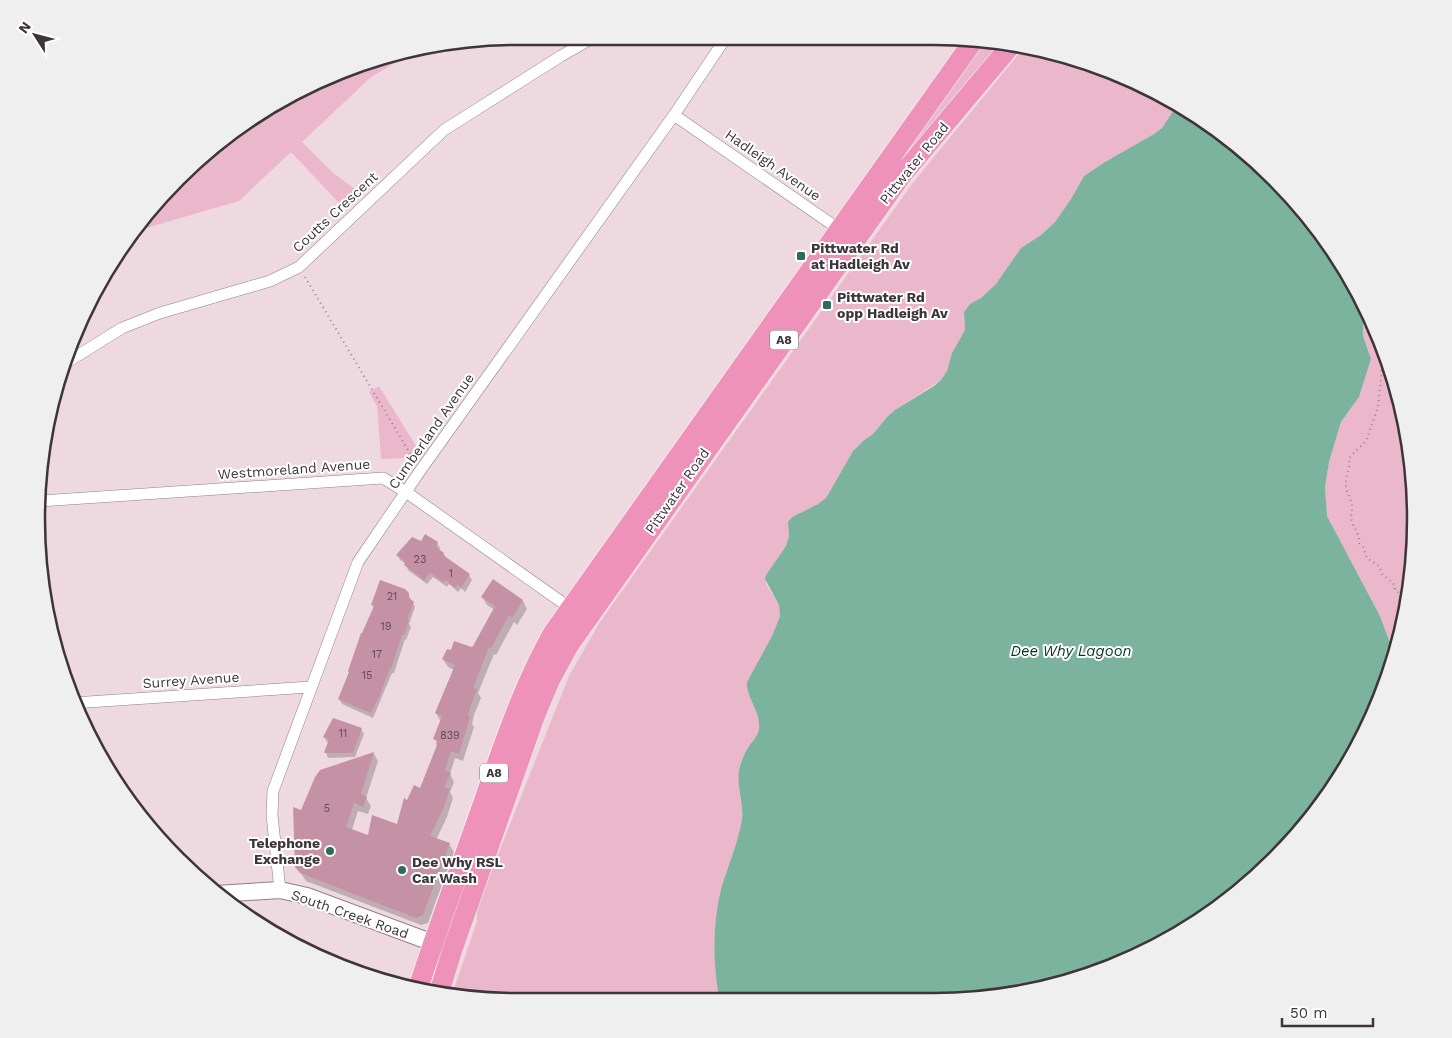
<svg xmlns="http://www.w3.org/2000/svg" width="1452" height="1038" font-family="'Work Sans',sans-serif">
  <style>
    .green { fill: #eab8ca }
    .water { fill: #7bb39e }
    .shadow { fill: #0003 }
    .building { fill: #c592a5 }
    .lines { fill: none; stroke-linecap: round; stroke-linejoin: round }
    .minor-casing { stroke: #927f85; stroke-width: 12 }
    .secondary-casing { stroke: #927f85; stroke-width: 18 }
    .trunk-casing { stroke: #fff; stroke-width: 21 }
    .path { stroke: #918388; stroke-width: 2; stroke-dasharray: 1 4; stroke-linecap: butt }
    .minor { stroke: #fff; stroke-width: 11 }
    .secondary { stroke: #fff; stroke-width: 16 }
    .trunk { stroke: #ee92ba; stroke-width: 20 }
    .poi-dot { fill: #2f6c58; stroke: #fff; stroke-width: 2 }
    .labels { text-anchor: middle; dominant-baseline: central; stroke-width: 4; stroke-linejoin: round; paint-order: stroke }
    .number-label { font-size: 11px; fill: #5f4c53 }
    .shield { fill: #fff; stroke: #777274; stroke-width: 1 }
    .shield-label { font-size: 12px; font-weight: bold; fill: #3d3538 }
    .street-label { font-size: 14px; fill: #3d3538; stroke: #fff }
    .poi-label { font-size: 14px; font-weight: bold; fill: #3d3538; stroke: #fff; text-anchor: start }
    .water-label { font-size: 15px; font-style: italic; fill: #023527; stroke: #fff }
    .rim { fill: none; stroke: #3d3538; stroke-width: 2.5 }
  </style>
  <rect width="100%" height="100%" fill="#eed9e0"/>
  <path class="green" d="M984,41L1001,43L876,192L963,69Z
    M1026,45L1175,101L1180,106L1177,108L1162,128L1154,134L1105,162L1084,176L1071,199L1055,222L1041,235L1021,248L996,284L981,298L970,304L964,312L965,330L952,353L947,371L941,380L895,410L887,417L873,434L863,441L853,451L826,498L818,504L792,517L788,522L789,536L786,546L766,575V584L779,605L780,616L772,636L747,682C745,696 761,711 759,729C758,737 751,742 747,748C744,754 742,760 740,766C735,783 744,802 742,819C738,843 728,866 721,889C712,926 713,962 719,999L488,1001L452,995L477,921V907L569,676L600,622L912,184Z
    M417,50L371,77L302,142L332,172L356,190L340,204L291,152L239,201L136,231L156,200L251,117L394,53Z
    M1363,303L1390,364L1412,456L1415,551L1399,644L1395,656L1380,616L1327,516L1325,487L1329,462L1341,422L1359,397L1371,359L1363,336Z
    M379,386L416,446L409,458L381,459L377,406L369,392Z"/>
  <path class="water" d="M1180,106L1296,201L1351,278L1363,303V336L1371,359L1359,397L1341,422L1329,462L1325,487L1327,516L1380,616L1395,656L1366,733L1316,813L1251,882L1146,952L996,998L719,999C713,962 712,926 721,889C728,866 738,843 742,819C744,802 735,783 740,766C742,760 744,754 747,749C751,742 758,737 759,729C761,711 745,696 747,682L772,636L780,616L779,605L765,579L766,575L786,546L789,536L788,522L792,517L818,504L826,498L853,451L863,441L873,434L887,417L895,410L934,386L941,380L947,371L952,353L965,330L964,312L970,304L981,298L996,284L1021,248L1041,235L1055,222L1071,199L1084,176L1105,162L1154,134L1162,128L1172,113Z"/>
  <path class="shadow" d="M421,542L437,543L440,548L439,551L444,554L446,558L469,575L472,580L465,592L461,588L458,592L449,584L447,587L433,577L427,584L408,570L406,564L400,560L398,555Z
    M493,581L523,601L527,609L517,625L514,622L496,655L494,654L478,693L481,698L474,715L472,724L474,727L463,761L455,758L450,774L454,782L450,792L453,798L447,817L436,840L449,844L454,852L428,923L421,925L306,881L297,867L302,812L320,771L374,754L378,761L366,798L371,806L368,814L358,811L352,830L369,837L398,825L408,801L421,790L438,744L435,739L441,722L436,713L454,670L448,667L443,659L472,649L495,610L487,605L482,597Z
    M408,594L415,607L409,624L411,627L406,640L405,639L394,673H392L373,718L342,704L339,699L374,608L372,605Z
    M361,729L364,734L355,757L328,758L326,753L329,742H327L324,737Z"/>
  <path class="building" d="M425,534L438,542L436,547L444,553L443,555L470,574L461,588L458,584L455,588L446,580L444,582L430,573L424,580L404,565L405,562L396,555L412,537L421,541Z
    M493,579L523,600L512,618L509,615L491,648L489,647L473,688L477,689L470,707L468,716L470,717L459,754L451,751L445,770L451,773L444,787L450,789L443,809L430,836L450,843L423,915L416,918L300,873L295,867L293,807L301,810L315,777L320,770L374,752L361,794L367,797L363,807L354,803L346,827L368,835L372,815L397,824L404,798L407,800L414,785L420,788L437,745L436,744L437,741L433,739L442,716L435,713L455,665L442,659L447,649L451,650L454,641L472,647L473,646L495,606L481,597Z
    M380,580L405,589L409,593V598L414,602L407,620L409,621L404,635H402L391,669L390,668L380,695L371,713L338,699L349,672L348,671L361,633H362L374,606L371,605Z
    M333,718L362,728L353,753H324L329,739L323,737Z"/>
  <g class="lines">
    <g class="minor-casing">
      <path id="minor" d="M674,115L843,232
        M69,361L122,328L160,313L270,281L299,267L444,130L561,56L596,36
        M40,501L383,478L406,492L570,608
        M73,703L310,687
        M280,890L272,815L273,791L358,562L420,471L674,115L727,36"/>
    </g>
    <g class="secondary-casing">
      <path id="secondary" d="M216,894L280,890L307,896L444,947"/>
    </g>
    <g class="trunk-casing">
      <path id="trunk" d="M418,989C437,929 460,869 481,809C502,749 522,688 553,633L974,40
        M439,993L452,951L535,716L550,680L569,645L901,176L1012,44"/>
    </g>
    <path class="path" d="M305,277L414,460
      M1369,317L1372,324
      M1377,336L1379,349L1382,357V368L1378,407L1366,441L1349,458C1351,468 1345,475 1346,486C1346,494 1353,500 1352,509C1352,513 1350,516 1352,521C1354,529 1360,534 1359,543L1363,547L1367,558L1379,566L1382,574L1392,582L1395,586V589L1404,598L1405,610"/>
    <use href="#minor" class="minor"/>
    <use href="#secondary" class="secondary"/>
    <use href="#trunk" class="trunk"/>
  </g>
  <g class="poi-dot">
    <rect x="796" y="251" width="10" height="10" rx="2.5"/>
    <rect x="822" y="300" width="10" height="10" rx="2.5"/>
    <circle cx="330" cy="851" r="5"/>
    <circle cx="402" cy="870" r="5"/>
  </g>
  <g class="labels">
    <g class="number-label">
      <text x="420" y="559">23</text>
      <text x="451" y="573">1</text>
      <text x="392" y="596">21</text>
      <text x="386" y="626">19</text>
      <text x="377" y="654">17</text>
      <text x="367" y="675">15</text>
      <text x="343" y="733">11</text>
      <text x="450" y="735">839</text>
      <text x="327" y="808">5</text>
    </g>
    <g class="shield">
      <rect x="770" y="330.5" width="28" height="19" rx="4"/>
      <rect x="480" y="763.5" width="28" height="19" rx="4"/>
    </g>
    <g class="shield-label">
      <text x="784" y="340">A8</text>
      <text x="494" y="773">A8</text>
    </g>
    <g class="street-label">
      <text transform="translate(914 163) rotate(-51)">Pittwater Road</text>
      <text transform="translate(773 165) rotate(35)">Hadleigh Avenue</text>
      <text transform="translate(335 212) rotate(-43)">Coutts Crescent</text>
      <text transform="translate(431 431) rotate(-55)">Cumberland Avenue</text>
      <text transform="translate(294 469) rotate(-4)">Westmoreland Avenue</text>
      <text transform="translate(677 491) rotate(-55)">Pittwater Road</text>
      <text transform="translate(191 680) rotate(-4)">Surrey Avenue</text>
      <text transform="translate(350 914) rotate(19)">South Creek Road</text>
    </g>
    <g class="poi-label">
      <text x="811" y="248">Pittwater Rd<tspan x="811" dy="16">at Hadleigh Av</tspan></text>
      <text x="837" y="297">Pittwater Rd<tspan x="837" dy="16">opp Hadleigh Av</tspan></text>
      <text x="320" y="843" text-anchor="end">Telephone<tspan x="320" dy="16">Exchange</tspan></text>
      <text x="412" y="862">Dee Why RSL<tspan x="412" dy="16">Car Wash</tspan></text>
    </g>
    <g class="water-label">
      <text x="1071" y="651">Dee Why Lagoon</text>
    </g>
  </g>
  <path d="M0 0H1452V1038H0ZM519 45H933A474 474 0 0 1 1407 519V519A474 474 0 0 1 933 993H519A474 474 0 0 1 45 519V519A474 474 0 0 1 519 45Z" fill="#efefef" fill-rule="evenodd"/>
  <path class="rim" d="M519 45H933A474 474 0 0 1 1407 519V519A474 474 0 0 1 933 993H519A474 474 0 0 1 45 519V519A474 474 0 0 1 519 45Z"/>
  <g transform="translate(35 35) rotate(306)" stroke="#ffffff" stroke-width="4" paint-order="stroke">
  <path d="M0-4L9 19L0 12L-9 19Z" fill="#3d3538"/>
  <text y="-8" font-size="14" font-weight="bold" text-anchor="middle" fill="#3d3538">N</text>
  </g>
  <path d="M1282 1018v8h91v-8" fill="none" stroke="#3d3538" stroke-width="2.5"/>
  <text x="1290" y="1018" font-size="15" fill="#3d3538" stroke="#ffffff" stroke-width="4" paint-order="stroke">50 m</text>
</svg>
